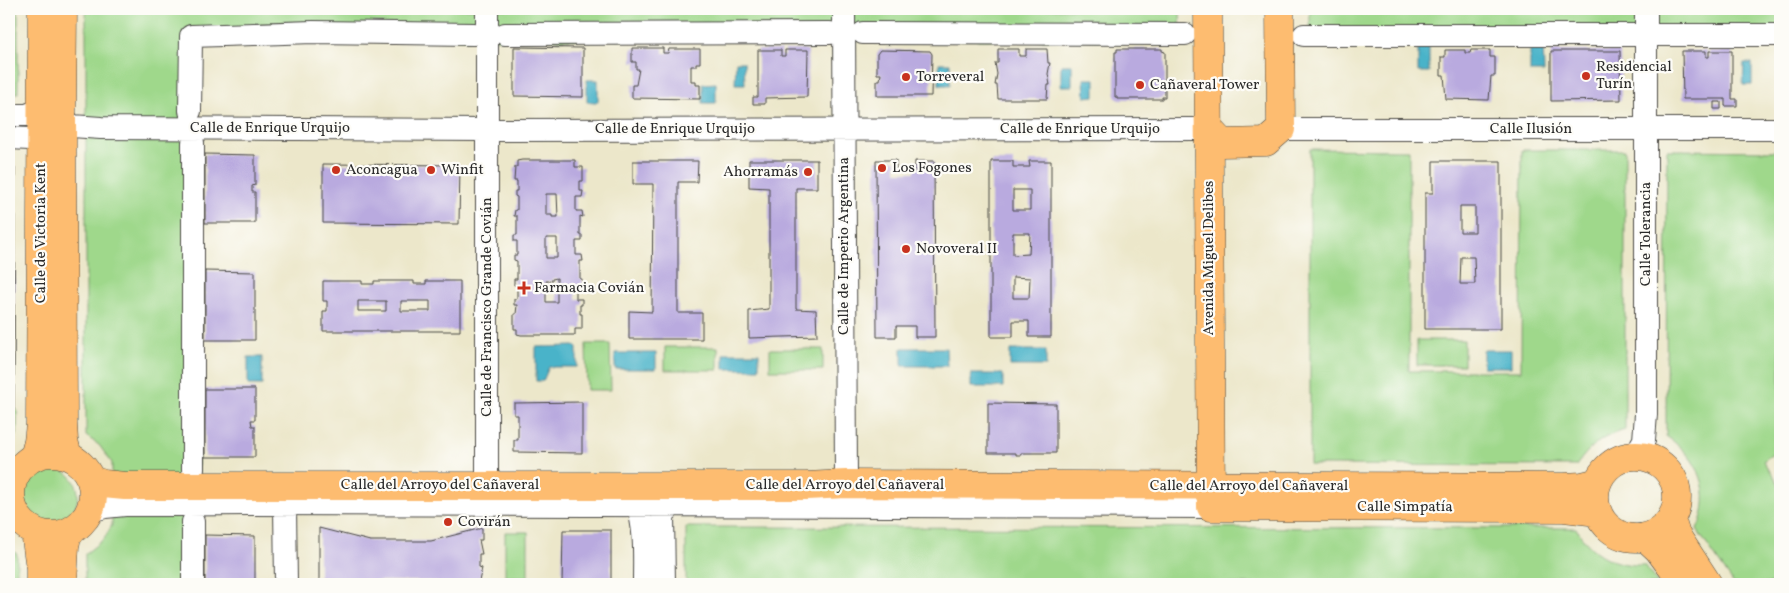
<svg xmlns="http://www.w3.org/2000/svg" width="1789" height="593" font-family="Vollkorn,serif">
  <style>
    .green { fill: #9fd88b; stroke: #65825b }
    .water { fill: #4ab3c9; stroke: #3a6f7a }
    .building { fill: #b9aadf; fill-rule: evenodd }
    .lines { fill: none; stroke-linecap: round; stroke-linejoin: round }
    .minor-casing { stroke: #484743; stroke-width: 24 }
    .major-casing { stroke: #484743; stroke-width: 29 }
    .minor { stroke: #fff; stroke-width: 22 }
    .major { stroke: #fdbc6f; stroke-width: 28 }
    .poi-dot { fill: #c8321e; stroke: #fdfcf7; stroke-width: 2 }
    .labels { text-anchor: middle; dominant-baseline: central; stroke-width: 4.5; stroke-linejoin: round; paint-order: stroke }
    .poi-label { font-size: 15px; fill: #2b2b2b; stroke: #fdfcf7; text-anchor: start }
    .street-label { font-size: 15px; fill: #2b2b2b; stroke: #fdfcf7 }
  </style>
  <rect width="100%" height="100%" fill="#fdfcf7"/>
  <filter id="ink" filterUnits="userSpaceOnUse"><feTurbulence type="fractalNoise" baseFrequency=".02" numOctaves="2"/><feDisplacementMap in="SourceGraphic" scale="10" xChannelSelector="R" yChannelSelector="G"/><feConvolveMatrix kernelMatrix="1 2 1 2 8 2 1 2 1" color-interpolation-filters="sRGB"/></filter>
  <filter id="wash" filterUnits="userSpaceOnUse"><feTurbulence type="fractalNoise" baseFrequency=".0096" numOctaves="4" result="noise"/><feDisplacementMap in="SourceGraphic" scale="20" xChannelSelector="R" yChannelSelector="G"/><feGaussianBlur stdDeviation="1.12" result="paint"/><feColorMatrix in="noise" values="0 0 0 0 0 0 0 0 0 0 0 0 0 0 0 0 0 1.4 0 .05"/><feComposite in="paint" operator="in"/></filter>
  <g filter="url(#wash)">
    <rect width="100%" height="100%" fill="#ece7ca"/>
    <path class="green" d="M9,9H18V93H9Z
      M86,9H1180L1181,40L200,39L198,106V584H85V554L104,539L112,525V463L99,445L86,436Z
      M1310,9H1780V42L1310,41Z
      M1310,149L1409,150V371H1521L1522,150H1625V430C1602,436 1589,447 1576,466L1310,465Z
      M1667,150L1780,151V449L1763,461L1780,486V584H1734L1697,530C1714,491 1700,459 1666,436Z
      M1417,340H1464V365H1417Z
      M586,344H610L611,390H587Z
      M665,347H718V370H665Z
      M770,349H823V370H770Z
      M9,409L17,410V435L9,442Z
      M24 495a27 27 0 1 1 54 0a27 27 0 1 1-54 0Z
      M686,527L1576,528C1591,555 1615,566 1644,565L1658,584H686Z
      M505,532H528V577H505Z
      M9,548L17,554V584H9Z"/>
    <path class="water" d="M1418,44H1429V72H1418Z
      M1530,44H1543L1544,72H1530Z
      M736,62H744L745,84H735Z
      M939,63H950V85H939Z
      M1744,63H1752V85H1743Z
      M1061,65H1072V86H1061Z
      M1084,79H1095V96L1085,97Z
      M587,80H598V102H587Z
      M716,83V103H703V84Z
      M574,346L577,347V367H549L543,381H536V347Z
      M902,348H946L947,366H902Z
      M1010,350H1046V366H1010Z
      M1483,350H1511V367H1483Z
      M615,353H656V369H615Z
      M724,353H759V369H724Z
      M248,357H262V385H248Z
      M971,374H1003V387H971Z"/>
    <g id="blocks">
      <path class="building" d="M514,47L583,48V97L514,96Z
        M632,48H663V53H668L669,49H700V63H696V66H691V81H696V85H700V99L632,98V85H636L639,69H636V62H632Z
        M998,49H1019V56H1026V49H1047L1048,63H1050L1048,74L1050,85H1048L1047,99H998L997,85H995L997,74L995,63H998Z
        M1117,49H1162V51L1165,52V97H1162V99H1117V97H1115V52H1117Z
        M758,50H781V56H785V50H808L807,97L765,98V104H753V97H758Z
        M880,50L930,51L932,54L931,96H877V80H880L881,74H877V54Z
        M1445,50H1465V53H1470L1471,50H1490V57H1495V76H1491L1489,100L1446,99L1444,75H1441V57H1445Z
        M1551,51H1620L1621,100L1551,101Z
        M1682,51H1706V57H1709V51H1732V99H1737V106H1725V99H1683Z
        M1714,102H1721V109H1714Z
        M205,154L255,155V185L252,186V192H255V223H205Z
        M522,160H575V167H583V181H580V191H583L582,197H576V211H582L583,217L580,216V235H582V241H576V255H582L583,261H580V279H582L583,285H576V299H582V305H580V314H582V329H575V335H521L517,334V329H514V314H516L517,305H514V299H517V285H514V279H517V261L514,260V255H517V241H514V235H517V216H514L515,210H517V197L515,196V191H517V181H514L515,167H517V161ZM546,194H557L558,217H552V215H546ZM546,238H557V258H546ZM557,278V302H546V281H552V279Z
        M749,160H817V188H796V309L816,310L817,336L749,338V311L769,309V188L749,187Z
        M876,160H896V172H915V161H934L935,337H915V326H896V337H877Z
        M633,161H698L697,182H678V313H702V339H629V311L652,312L653,184H633Z
        M991,161H1013V167H1030L1029,161H1051V337H1029V321H1013V337H991ZM1013,190H1030V210H1013ZM1013,233H1030L1029,254L1013,255ZM1013,277L1030,278L1029,298H1013Z
        M1433,161H1501V329H1425V193H1433ZM1460,206H1475V232H1460ZM1461,257H1474L1475,284H1460Z
        M323,164L460,165L459,224L323,223Z
        M9,167H15L14,409H9Z
        M205,271L255,272V340H205Z
        M323,281H362V284H374V281H414V284H426V281H460V331H323V311H327V301H323ZM358,301H386V311H358ZM401,301H430V311H401Z
        M205,389H255V420H251L252,426H255V457H205Z
        M582,402V453L514,452V440H518V415H514V403Z
        M988,403L1056,404V453H1021V455H1016V453H988Z
        M319,528L370,541H431L482,528V540H479L482,554H479V567L482,568L479,581L482,582V584H445L431,581H371L357,584H319Z
        M563,530H611V584H562Z
        M205,535L255,536V584H205Z"/>
    </g>
  </g>
  <g filter="url(#ink)">
    <use href="#blocks" fill-opacity="0" stroke="#484743" stroke-width="1"/>
    <g class="lines">
      <g class="minor-casing">
        <path id="minor" d="M487,9V485
          M844,9L846,484
          M863,33L1185,34
          M505,34L830,33
          M1304,35H1780
          M190,111L191,36L313,32L474,34
          M9,115H27L42,109
          M62,116L72,126L101,128L487,130L1209,129
          M1281,129H1780
          M9,138L30,139L42,143
          M1635,456L1644,440L1646,414V9
          M193,469V143
          M9,494H11
          M637,504C646,529 644,558 644,584
          M285,505L286,584
          M90,511L105,507L125,505L249,504L1211,507
          M193,584V522
          M664,584L663,514L673,505"/>
      </g>
      <g class="major-casing">
        <path id="major" d="M63,9L62,116L63,424L64,441L68,456
          M1208,9L1211,507L1564,508L1598,512
          M1209,129L1222,143L1266,142L1281,129L1280,9
          M11 494a41 41 0 1 1 82 0a41 41 0 1 1-82 0Z
          M1595 497a41 41 0 1 1 82 0a41 41 0 1 1-82 0Z
          M34,457L38,442L40,424L42,9
          M91,480L104,484L125,486H806L846,484C1085,486 1325,485 1564,487L1582,486L1598,482
          M1671,519L1676,535L1708,584
          M35,532L40,568V584
          M1645,537L1658,549L1684,584
          M63,584L65,546L68,532"/>
      </g>
      <use href="#minor" class="minor"/>
      <use href="#major" class="major"/>
    </g>
  </g>
  <g class="poi-dot">
    <circle cx="1586" cy="76" r="5"/>
    <circle cx="906" cy="77" r="5"/>
    <circle cx="1140" cy="85" r="5"/>
    <circle cx="882" cy="168" r="5"/>
    <circle cx="336" cy="170" r="5"/>
    <circle cx="431" cy="170" r="5"/>
    <circle cx="808" cy="172" r="5"/>
    <circle cx="906" cy="249" r="5"/>
    <path d="M521.5 280.5h5v5h5v5h-5v5h-5v-5h-5v-5h5z"/>
    <circle cx="448" cy="522" r="5"/>
  </g>
  <g class="labels">
    <g class="poi-label">
      <text x="1596" y="67">Residencial<tspan x="1596" dy="17">Turín</tspan></text>
      <text x="916" y="77">Torreveral</text>
      <text x="1150" y="85">Cañaveral Tower</text>
      <text x="892" y="168">Los Fogones</text>
      <text x="346" y="170">Aconcagua</text>
      <text x="441" y="170">Winfit</text>
      <text x="798" y="172" text-anchor="end">Ahorramás</text>
      <text x="916" y="249">Novoveral II</text>
      <text x="534" y="288">Farmacia Covián</text>
      <text x="458" y="522">Covirán</text>
    </g>
    <g class="street-label">
      <text x="270" y="128">Calle de Enrique Urquijo</text>
      <text x="675" y="129">Calle de Enrique Urquijo</text>
      <text x="1080" y="129">Calle de Enrique Urquijo</text>
      <text x="1531" y="129">Calle Ilusión</text>
      <text transform="translate(41 233) rotate(-90)">Calle de Victoria Kent</text>
      <text transform="translate(1646 234) rotate(-90)">Calle Tolerancia</text>
      <text transform="translate(844 246) rotate(-90)">Calle de Imperio Argentina</text>
      <text transform="translate(1209 258) rotate(-90)">Avenida Miguel Delibes</text>
      <text transform="translate(487 307) rotate(-90)">Calle de Francisco Grande Covián</text>
      <text x="440" y="485">Calle del Arroyo del Cañaveral</text>
      <text x="845" y="485">Calle del Arroyo del Cañaveral</text>
      <text x="1249" y="486">Calle del Arroyo del Cañaveral</text>
      <text x="1405" y="507">Calle Simpatía</text>
    </g>
  </g>
  <rect width="1789" height="593" fill="none" stroke="#fdfcf7" stroke-width="30"/>
</svg>
